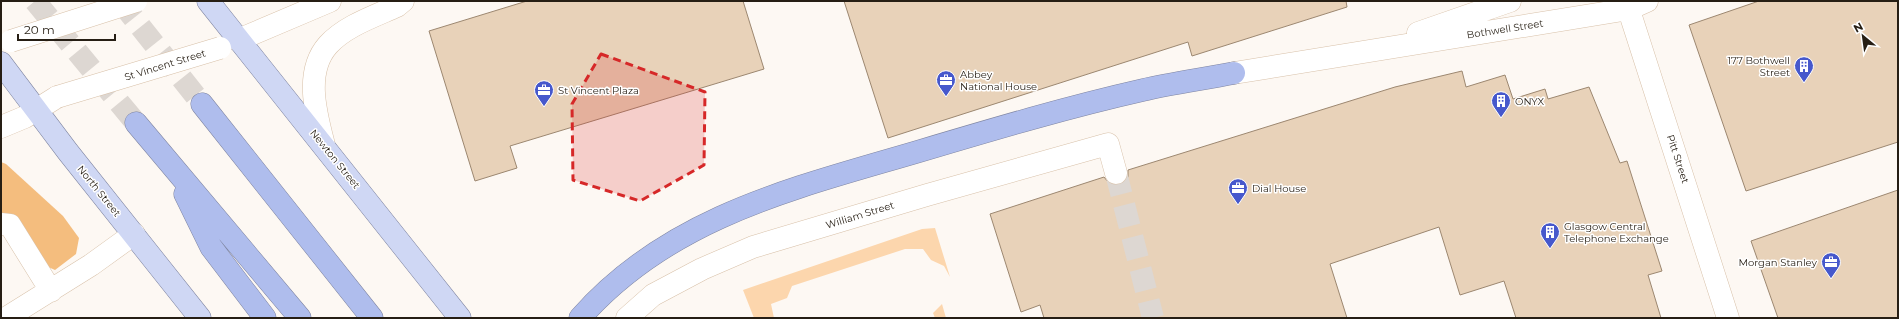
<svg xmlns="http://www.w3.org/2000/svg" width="1899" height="319" font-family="Montserrat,sans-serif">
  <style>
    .green { fill: #fcd6ad }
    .forest { fill: #f4bd7e }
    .building { fill: #e8d2b9; stroke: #9c8770 }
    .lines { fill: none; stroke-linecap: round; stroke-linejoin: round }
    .street-tunnel { stroke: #ddd7d2; stroke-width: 22; stroke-dasharray: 22 11; stroke-linecap: butt }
    .highway-tunnel { stroke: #ddd7d2; stroke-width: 22; stroke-dasharray: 22 11; stroke-linecap: butt }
    .street-casing { stroke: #d8c1a9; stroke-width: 23 }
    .secondary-casing { stroke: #d8c1a9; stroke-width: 23 }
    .primary-casing { stroke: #7f85a1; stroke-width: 23 }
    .highway-casing { stroke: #7f85a1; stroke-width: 23 }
    .street { stroke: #fff; stroke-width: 22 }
    .secondary { stroke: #fff; stroke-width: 22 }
    .primary { stroke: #cfd7f4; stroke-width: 22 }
    .highway { stroke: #afbded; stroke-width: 22 }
    .secondary-bridge-casing { stroke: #d8c1a9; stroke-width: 23; stroke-linecap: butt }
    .secondary-bridge { stroke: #fff; stroke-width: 22 }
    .marked { fill: #d62828; fill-opacity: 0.2; stroke: #d62828; stroke-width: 3; stroke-dasharray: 8 5; stroke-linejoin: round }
    .labels { text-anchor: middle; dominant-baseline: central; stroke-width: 3; stroke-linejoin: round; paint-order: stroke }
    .street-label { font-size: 10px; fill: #261e14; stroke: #fff }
    .poi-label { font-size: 10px; fill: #261e14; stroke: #fff; text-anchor: start }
  </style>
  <rect width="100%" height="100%" fill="#fdf8f3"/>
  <path class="green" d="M935,228L950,277L944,266L931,260L923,249H905L792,286L787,298L771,304L774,318H754L743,290L922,229Z
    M942,304L946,318H935L933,313Z"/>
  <path class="forest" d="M1,162L6,164L63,216L79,238L76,254L55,270L46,266L1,216Z"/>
  <path class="building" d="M527,1H743L764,69L510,146L517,168L475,181L429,31Z
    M844,1H1346L1347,7L1192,56L1188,42L888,138Z
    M1759,1H1898V142L1746,191L1689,25Z
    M1462,71L1466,87L1505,75L1513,99L1545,89L1548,99L1589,87L1620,163L1627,161L1662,271L1648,275L1661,318H1516L1504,281L1460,295L1439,227L1330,264L1347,318H1044L1040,305L1021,312L990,214L1104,177L1108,182L1112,185H1120L1125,181L1128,177V170L1395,87Z
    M1898,190V318H1778L1751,241Z"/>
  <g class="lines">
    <path class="street-tunnel" d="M1116,173L1153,318"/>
    <path class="highway-tunnel" d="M35,1L136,123
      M120,1L202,104"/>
    <g class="street-casing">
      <path id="street" d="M1626,1L1728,318
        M1418,33L1510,1
        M238,40L330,1
        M1234,73L1629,9L1647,1
        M324,145C316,114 304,72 328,45C345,26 375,16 397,6L403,1
        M1,224L10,225L51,291
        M6,318L91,265L134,234
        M627,318L653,295L702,269L753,247L927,195L1108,144L1116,173"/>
    </g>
    <g class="secondary-casing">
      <path id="secondary" d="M1,127L25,117L57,97"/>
    </g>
    <g class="primary-casing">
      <path id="primary" d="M208,1L460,318
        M1,63L68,152L200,318"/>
    </g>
    <g class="highway-casing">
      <path id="highway" d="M202,104L372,318
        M136,123L300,318
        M185,194L211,247L265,318
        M580,318C670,216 795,188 920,151C994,129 1068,107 1143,90C1173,83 1204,79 1234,73"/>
    </g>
    <use href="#street" class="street"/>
    <use href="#secondary" class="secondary"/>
    <use href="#primary" class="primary"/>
    <use href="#highway" class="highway"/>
    <g class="secondary-bridge-casing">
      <path id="secondary-bridge" d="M11,41L136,1
        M57,97L220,48"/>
    </g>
    <use href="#secondary-bridge" class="secondary-bridge"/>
  </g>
  <path class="marked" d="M601,54L705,92L704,165L640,201L573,180L572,104Z"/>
  <defs>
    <g id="building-pin" transform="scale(1)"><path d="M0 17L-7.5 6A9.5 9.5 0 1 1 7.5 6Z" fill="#4658cc" stroke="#fff"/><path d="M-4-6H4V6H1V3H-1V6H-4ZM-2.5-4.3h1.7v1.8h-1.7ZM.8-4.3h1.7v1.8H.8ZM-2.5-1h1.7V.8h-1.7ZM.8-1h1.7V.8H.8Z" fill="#fff"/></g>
    <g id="office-pin" transform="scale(1)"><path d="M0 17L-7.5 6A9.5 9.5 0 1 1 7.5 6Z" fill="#4658cc" stroke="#fff"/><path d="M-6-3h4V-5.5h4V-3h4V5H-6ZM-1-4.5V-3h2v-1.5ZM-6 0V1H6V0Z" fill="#fff"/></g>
  </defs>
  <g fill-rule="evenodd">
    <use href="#building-pin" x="1804" y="66"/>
    <use href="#office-pin" x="946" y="80"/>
    <use href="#office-pin" x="544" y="90"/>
    <use href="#building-pin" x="1501" y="101"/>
    <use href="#office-pin" x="1238" y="188"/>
    <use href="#building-pin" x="1550" y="232"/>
    <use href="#office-pin" x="1831" y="262"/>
  </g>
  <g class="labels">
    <g class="street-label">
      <text transform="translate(1505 29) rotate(-9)">Bothwell Street</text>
      <text transform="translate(165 65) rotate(-17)">St Vincent Street</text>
      <text transform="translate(335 159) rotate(51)">Newton Street</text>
      <text transform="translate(1678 159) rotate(72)">Pitt Street</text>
      <text transform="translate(99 191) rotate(51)">North Street</text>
      <text transform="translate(860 215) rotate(-17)">William Street</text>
    </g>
    <g class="poi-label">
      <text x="1790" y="60" text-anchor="end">177 Bothwell<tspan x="1790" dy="12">Street</tspan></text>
      <text x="960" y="74">Abbey<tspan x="960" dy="12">National House</tspan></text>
      <text x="558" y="90">St Vincent Plaza</text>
      <text x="1515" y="101">ONYX</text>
      <text x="1252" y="188">Dial House</text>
      <text x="1564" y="226">Glasgow Central<tspan x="1564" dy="12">Telephone Exchange</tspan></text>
      <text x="1817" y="262" text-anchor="end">Morgan Stanley</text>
    </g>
  </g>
  <rect width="1899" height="319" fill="none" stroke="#261e14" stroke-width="4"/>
  <g transform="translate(1863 36) rotate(331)" stroke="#ffffff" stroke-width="3" paint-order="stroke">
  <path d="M0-3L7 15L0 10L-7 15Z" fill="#261e14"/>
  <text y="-6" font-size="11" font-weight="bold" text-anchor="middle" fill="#261e14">N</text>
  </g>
  <path d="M18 34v6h97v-6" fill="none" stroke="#261e14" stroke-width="2"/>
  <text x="24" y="34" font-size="12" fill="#261e14" stroke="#ffffff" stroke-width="3" paint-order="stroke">20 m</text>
</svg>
